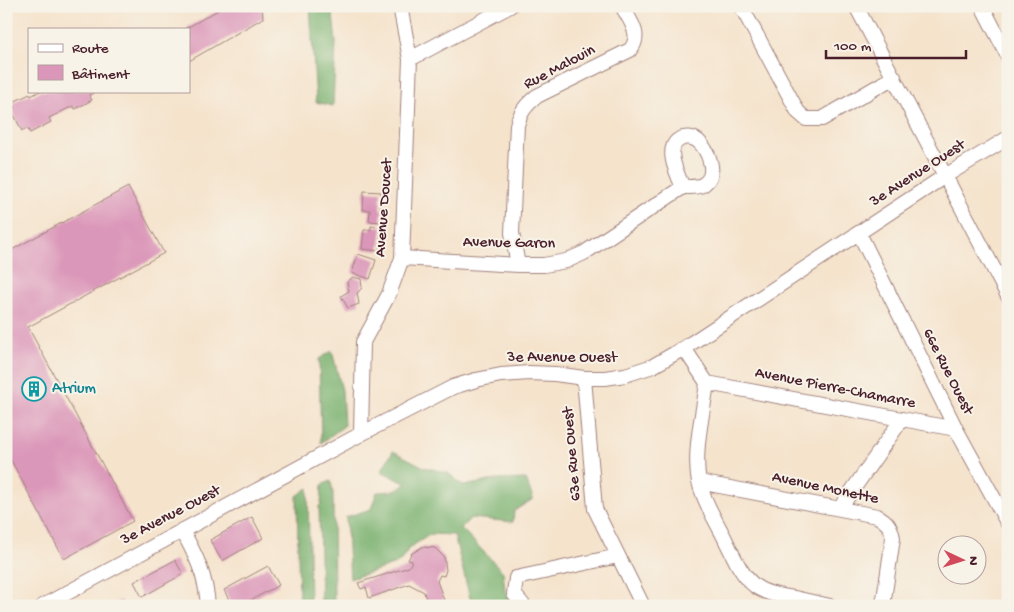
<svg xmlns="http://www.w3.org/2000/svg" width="1014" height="612" font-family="'Gochi Hand',sans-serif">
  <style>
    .forest { fill: #79b16e; stroke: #62684c }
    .building { fill: #db97b9 }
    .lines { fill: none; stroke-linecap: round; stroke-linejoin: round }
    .minor-casing { stroke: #a0817c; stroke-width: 16 }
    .minor { stroke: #fff; stroke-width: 14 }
    .labels { text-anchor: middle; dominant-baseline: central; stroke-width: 4; stroke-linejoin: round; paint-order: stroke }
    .street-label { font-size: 16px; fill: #4a1f2b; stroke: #f7f3e8 }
    .culture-label { font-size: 16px; fill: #0d838f; stroke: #f7f3e8; text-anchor: start }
  </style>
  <rect width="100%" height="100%" fill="#f7f3e8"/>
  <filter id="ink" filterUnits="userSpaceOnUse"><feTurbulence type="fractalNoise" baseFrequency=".02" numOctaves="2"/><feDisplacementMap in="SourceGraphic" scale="10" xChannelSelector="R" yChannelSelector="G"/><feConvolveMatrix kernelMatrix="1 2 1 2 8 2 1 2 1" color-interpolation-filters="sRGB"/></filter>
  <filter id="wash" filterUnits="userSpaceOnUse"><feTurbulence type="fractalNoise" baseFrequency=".0096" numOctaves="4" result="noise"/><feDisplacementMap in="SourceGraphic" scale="20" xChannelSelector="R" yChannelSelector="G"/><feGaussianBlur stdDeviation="1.12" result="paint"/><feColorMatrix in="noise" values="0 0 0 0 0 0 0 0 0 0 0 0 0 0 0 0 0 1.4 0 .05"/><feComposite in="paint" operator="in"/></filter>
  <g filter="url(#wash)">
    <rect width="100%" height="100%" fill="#f5e3cc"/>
    <path class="forest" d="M310,6H332L336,43L333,106L316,102Z
      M332,351L342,390L344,426L321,443L319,359Z
      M393,451L424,467L448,473L464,486L494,480L526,479L533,499L514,511L513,522L471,518L461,528L503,572L505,591L516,606H472L454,535L431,534L409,548L402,559L396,564L350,579L346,517L371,509L377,492L394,491L407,484L381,471Z
      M331,481L333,493L334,606H321L319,506L321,504L322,485Z
      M308,488L310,606H299L297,496Z"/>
    <g id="blocks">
      <path class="building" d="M225,6H262L263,18L189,61V29H185Z
        M40,91H92L93,93L89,95L92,100L75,109L73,106L49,118L51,122L30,133L27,128L22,131L11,109L16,107L13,102L30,94L31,96Z
        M128,187L164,253L28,327L133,521L64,559L6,451V253Z
        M364,191L381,192L380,210H382L381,222L369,221L370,210H363Z
        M371,226L382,227L379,251L362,249L364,230H371Z
        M358,254L376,260L370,279L352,273Z
        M353,277L361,279L362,288L357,293L359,304L348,308L341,296L349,291L347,282Z
        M252,517L263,538L222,561L210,540Z
        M422,547L435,548L444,557L446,570L444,576L440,575L437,581L446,606H428L424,592L409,584L369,598L366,587L361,589L358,583L409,567L412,561L408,560L411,554Z
        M175,560L183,574L142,597L134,582Z
        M268,566L279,585L240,606H232L224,590Z
        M121,600L124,606H110Z"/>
    </g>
  </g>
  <g filter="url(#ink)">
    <use href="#blocks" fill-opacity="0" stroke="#a0817c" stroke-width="1"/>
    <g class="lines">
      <g class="minor-casing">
        <path id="minor" d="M741,6L798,112L806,119H822L894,77
          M856,6L1008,296
          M982,6L1008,56
          M410,59L510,6
          M859,233L956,429L1008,524
          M402,258L518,265H544L566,261L584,253L683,187C690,187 700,188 705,183C718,173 708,150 698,141C694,138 688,137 683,138C662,144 677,174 683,187
          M518,265L512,233L517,125C521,111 526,105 537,96L630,50C643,35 630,21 622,6
          M684,348L707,383C703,413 693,452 699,482C704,503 717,522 726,541C734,557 741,575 755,586C767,595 785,596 799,599L797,606
          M584,378L595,509L643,606
          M707,383L956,429
          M361,434L363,342L389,294L402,258L410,59L400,6
          M699,482L877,516C887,521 891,527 893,538L884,599L881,606
          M840,508L902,419
          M182,530C196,556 206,575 208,606
          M799,599L830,606
          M43,606L361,434L453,387L476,380L501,375L529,373L555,374L584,378H605L625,375L653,366L684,348L945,176L1008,138
          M524,606L514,594L516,578L618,556"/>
      </g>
      <use href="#minor" class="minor"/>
    </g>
  </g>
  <defs>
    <g id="building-ring" transform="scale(1.25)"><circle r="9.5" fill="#f7f3e8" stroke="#0f9aa8" stroke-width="1.5"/><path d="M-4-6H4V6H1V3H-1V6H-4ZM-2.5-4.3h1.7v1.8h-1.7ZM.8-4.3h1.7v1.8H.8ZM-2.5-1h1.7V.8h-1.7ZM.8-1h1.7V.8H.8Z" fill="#0f9aa8"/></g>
  </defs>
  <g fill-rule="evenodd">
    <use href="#building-ring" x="34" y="389"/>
  </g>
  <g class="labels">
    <g class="street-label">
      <text transform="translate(560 68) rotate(-28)">Rue Malouin</text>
      <text transform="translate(918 174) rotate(-33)">3e Avenue Ouest</text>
      <text transform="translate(385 208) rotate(-86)">Avenue Doucet</text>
      <text transform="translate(509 244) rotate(1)">Avenue Garon</text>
      <text x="562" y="358">3e Avenue Ouest</text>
      <text transform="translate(947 372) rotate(63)">66e Rue Ouest</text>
      <text transform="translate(835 389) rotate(11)">Avenue Pierre-Chamarre</text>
      <text transform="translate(573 454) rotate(-95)">63e Rue Ouest</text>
      <text transform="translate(825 489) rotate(12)">Avenue Monette</text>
      <text transform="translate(171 516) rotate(-28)">3e Avenue Ouest</text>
    </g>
    <g class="culture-label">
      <text x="52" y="389">Atrium</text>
    </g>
  </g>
  <rect width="1014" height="612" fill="none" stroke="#f7f3e8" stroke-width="25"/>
  <rect x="28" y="28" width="162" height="65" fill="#f7f3e8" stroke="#b29e9c"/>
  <rect x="38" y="44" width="25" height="8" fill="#ffffff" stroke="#b29e9c"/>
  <text x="72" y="52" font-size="15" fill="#4a1f2b">Route</text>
  <rect x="38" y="65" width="25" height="15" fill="#db97b9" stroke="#b29e9c"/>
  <text x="72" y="78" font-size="15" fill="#4a1f2b">Bâtiment</text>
  <g transform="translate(962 560) rotate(94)"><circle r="24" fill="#f7f3e8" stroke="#b29e9c"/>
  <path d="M0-4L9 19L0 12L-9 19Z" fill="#d1495b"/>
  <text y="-8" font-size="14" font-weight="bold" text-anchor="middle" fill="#4a1f2b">N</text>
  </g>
  <path d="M826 50v8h140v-8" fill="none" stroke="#4a1f2b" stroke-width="2.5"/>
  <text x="834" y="50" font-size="15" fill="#4a1f2b" stroke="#f7f3e8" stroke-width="4" paint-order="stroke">100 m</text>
</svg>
